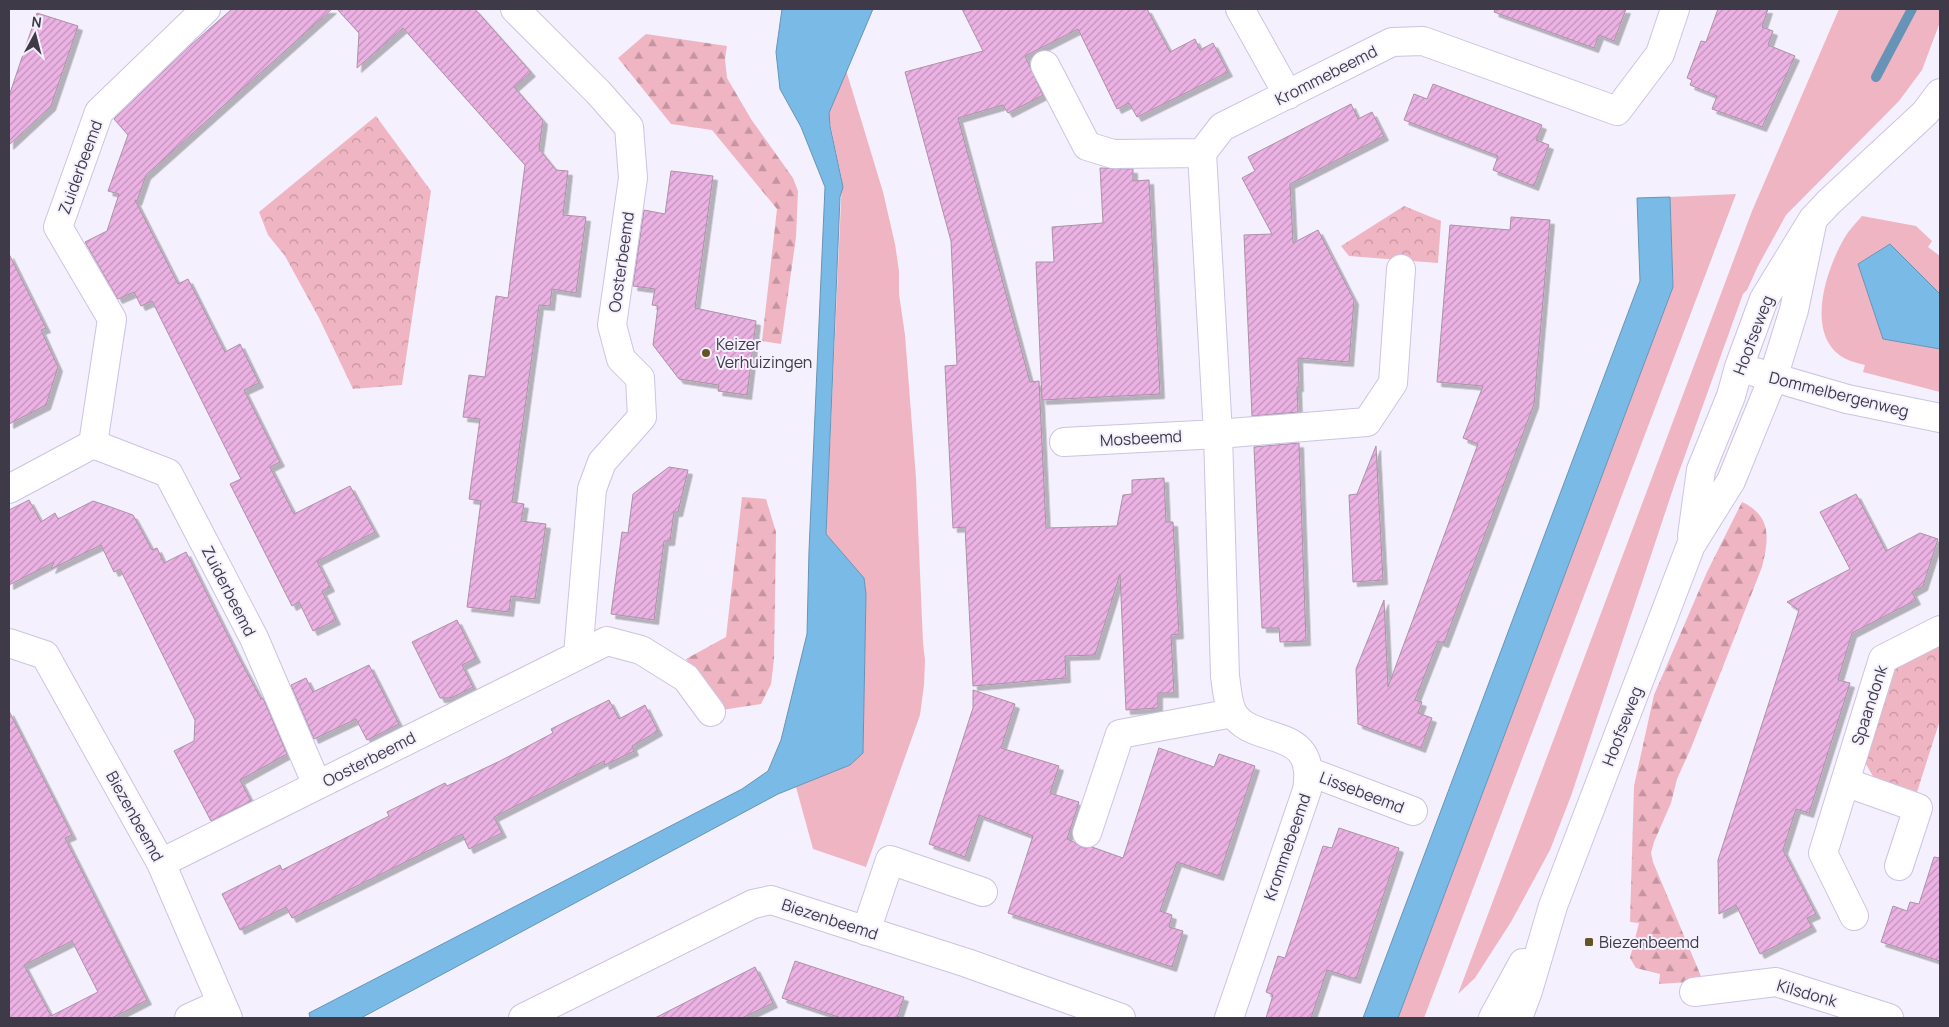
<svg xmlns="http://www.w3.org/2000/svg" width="1949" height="1027" font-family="Manrope,sans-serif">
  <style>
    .grass { fill: #f0b5c3 }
    .forest { fill: url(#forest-firs) }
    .park { fill: url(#park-crowns) }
    .water { fill: #79bbe6; stroke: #6794b6 }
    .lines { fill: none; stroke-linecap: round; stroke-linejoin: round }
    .stream { stroke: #6794b6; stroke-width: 10 }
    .building { fill: url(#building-hatch); stroke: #ac91a8; fill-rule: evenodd; filter: url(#shadow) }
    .minor-casing { stroke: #cdc3e3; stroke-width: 30 }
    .tertiary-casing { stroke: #cdc3e3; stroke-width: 30 }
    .minor { stroke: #fff; stroke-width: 28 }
    .tertiary { stroke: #fff; stroke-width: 28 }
    .poi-dot { fill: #635623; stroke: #f4f0fd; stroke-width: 2 }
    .labels { text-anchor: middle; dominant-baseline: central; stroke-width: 4; stroke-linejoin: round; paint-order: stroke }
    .street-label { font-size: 16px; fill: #3e3a47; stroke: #f4f0fd }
    .poi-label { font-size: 16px; fill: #3e3a47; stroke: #f4f0fd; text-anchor: start }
  </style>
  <defs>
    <pattern id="forest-firs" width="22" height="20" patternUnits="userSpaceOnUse" patternTransform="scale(1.25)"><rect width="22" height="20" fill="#f0b5c3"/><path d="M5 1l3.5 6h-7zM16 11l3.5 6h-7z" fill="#c494a0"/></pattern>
    <pattern id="park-crowns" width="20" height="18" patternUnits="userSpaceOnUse" patternTransform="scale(1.25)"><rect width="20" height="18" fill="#f0b5c3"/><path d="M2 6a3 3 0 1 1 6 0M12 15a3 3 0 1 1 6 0" fill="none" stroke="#c494a0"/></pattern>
    <pattern id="building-hatch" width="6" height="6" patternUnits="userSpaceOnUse" patternTransform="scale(1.25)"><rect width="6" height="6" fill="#ebb2e3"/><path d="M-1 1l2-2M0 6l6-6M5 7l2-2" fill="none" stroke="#c092ba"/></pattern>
    <filter id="shadow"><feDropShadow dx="4.5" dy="4.5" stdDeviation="0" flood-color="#0004"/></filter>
  </defs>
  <rect width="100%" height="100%" fill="#f4f0fd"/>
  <path class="grass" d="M1839,9H1940V22L1922,70L1899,101L1786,215L1758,266L1747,290L1743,294L1675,483L1571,796L1550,850L1511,922L1491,953L1475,978L1458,994L1752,211Z
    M846,70L883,192L895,244L899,271V294L905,335L916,478L923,643L925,660L924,685L920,715L866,867L813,849L796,787L850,765L863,752L866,594L864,578L826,534L842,180L829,118V113Z
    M1736,194L1424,1018H1398L1673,287L1670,197Z
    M1862,216L1916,226L1932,241L1928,247L1940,256V294L1890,244L1858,264L1883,339L1940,349V392L1863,372L1865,365C1859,363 1852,362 1846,359C1803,337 1826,269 1845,237C1849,230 1856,223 1862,216Z"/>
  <path class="forest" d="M646,34L727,46L725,59L727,78L751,119L793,178L798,191L796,237L781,344L762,341L777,209L712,130L671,124L618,58Z
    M742,497L766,499L776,532L774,659L771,684L761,704L715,711L707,692L686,659L726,637Z
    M1742,502C1772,516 1769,539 1762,567L1691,748L1677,779L1671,803L1654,842L1651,853L1653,862L1703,981L1659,984L1660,974L1636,968L1630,958L1639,923L1630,922L1634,786L1654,695L1707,572Z"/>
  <path class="park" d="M376,116L431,191L402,385L353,389L319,318L285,256L268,235L259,212Z
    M1404,206L1441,221L1438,263L1349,256L1341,246Z
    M1940,641V720L1917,792L1875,780L1862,757L1891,666Z"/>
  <path class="water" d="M782,9H873L829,113L830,126L843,187L840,197L826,534L864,578L866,594L863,753L850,765L778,794L361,1018H310L309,1013L742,789L768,771L781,740L807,634L809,551L825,187L801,127L780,89L776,52Z
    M1670,197L1673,287L1398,1018H1363L1640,281L1637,198Z
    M1890,244L1940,294V349L1883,339L1858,264Z"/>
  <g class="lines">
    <path class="stream" d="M1876,77L1912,9"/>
  </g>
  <path class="building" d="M232,9H332L146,175L137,201L135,200L178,284L188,279L225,352L240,344L259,383L244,390L280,462L270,467L294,514L350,486L375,532L317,561L330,587L322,591L336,620L313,631L299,602L292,606L230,484L241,479L152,301L141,306L134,292L118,299L85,242L107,231L119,194L108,191L128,135L114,119L191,45Z
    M337,9H475L531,72L514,87L543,120L539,149L556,170L568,171L563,215L586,217L576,293L552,289L550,306L539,305L512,502L524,504L521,521L546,524L535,599L511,596L509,612L467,607L481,501L469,499L480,419L463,417L469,375L485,377L496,296L508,298L525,165L403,28L357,68L359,33Z
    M962,9H1147L1170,52L1195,39L1200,50L1213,43L1228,72L1137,117L1129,103L1117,109L1078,29L1025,56L1043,95L1008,113L1003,105L958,118L1030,382L1039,381L1046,528L1117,526L1123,495L1132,494V480L1164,478L1166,522H1173L1179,634L1171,635L1174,693H1158V708L1126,710L1120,574L1095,655L1065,656L1066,678L973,686L965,527L953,528L945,366L957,365L951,241L905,72L983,51Z
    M1495,9H1626L1614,41L1599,35L1594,48L1494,12Z
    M1718,9H1768L1762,27L1773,31L1768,45L1795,56L1762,127L1712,109L1717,96L1690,85L1692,80L1687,78L1701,41L1706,42Z
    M37,13L78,26L51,106L9,145V96Z
    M1433,84L1542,125L1536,140L1549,145L1534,186L1493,170L1498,156L1404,120L1414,94L1427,99Z
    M1351,104L1358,119L1372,112L1384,136L1290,184L1293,243L1318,230L1354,300L1349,362L1298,358L1299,387H1297L1298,412L1252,416L1244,235L1272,234L1242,178L1255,171L1248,157Z
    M1100,168L1133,169V181L1149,180L1160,394L1042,400L1036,262H1054L1052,227L1103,223Z
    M671,171L713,176L695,308L756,321L747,395L718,391L719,385L679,379L653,345L658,306L652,305L655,289L633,286L644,210L665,214Z
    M1511,217L1550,220L1534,404L1444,643L1438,641L1415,700L1422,702L1418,713L1432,718L1421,748L1358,724L1356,669L1384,600L1388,687L1478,444L1463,438L1483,386L1437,382L1450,225L1510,230Z
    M9,254L46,328L41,330L58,367L46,405L9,424Z
    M1299,443L1306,641L1280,642L1279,628H1262L1254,447Z
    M1376,446L1383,580L1353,582L1349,495L1357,494Z
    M669,467L688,470L678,512H674L670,541H664L654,620L611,614L622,532L628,533L633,494Z
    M1856,494L1886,551L1920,533L1938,539L1923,586L1912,592L1916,600L1852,633L1838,680L1850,683L1809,813L1796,809L1783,850L1816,914L1807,918L1812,927L1760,954L1736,905L1719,914L1718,860L1799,610L1787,602L1850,569L1820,512Z
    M29,500L41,522L55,513L58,519L93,501L105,505L133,515L152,550L157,548L164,563L186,552L239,658L261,699L263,698L287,754L240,780L251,801L211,821L174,751L194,741L195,720L120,569L114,572L101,545L51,569L54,562L9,585V510Z
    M457,620L476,658L462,665L473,687L451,698H440L412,642Z
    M369,665L399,724L367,740L356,719L314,739L291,685L306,678L313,692Z
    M973,690L1015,704L1001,748L1059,766L1050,793L1079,802L1067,839L1074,842L1083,848L1092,847L1123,858L1159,748L1214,767L1219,754L1255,766L1219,876L1177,862L1160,911L1172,915L1169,927L1183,931L1172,967L1008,913L1033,836L979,815L965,857L929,844L973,708Z
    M609,700L619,719L645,705L658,731L632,746L634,751L605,765L604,761L494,817L502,833L469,849L462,834L292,918L286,907L240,930L222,894L280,865L282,870L389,816L387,812L445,783L447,786L500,761L553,733L551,729Z
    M9,711L72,835L65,838L147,1000L112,1018H9ZM72,941L98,992L51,1016L24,965Z
    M1339,828L1399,848L1356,979L1327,970L1311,1018H1266L1273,995L1266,992L1278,956L1285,958L1323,846L1332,848Z
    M1934,857L1940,858V961L1881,942L1893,906L1907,911L1910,902L1919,904Z
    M795,961L904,997L897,1018H841L782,998Z
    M755,967L773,1003L742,1018H655Z"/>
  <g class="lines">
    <g class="minor-casing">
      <path id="minor" d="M515,9L598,92L629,127L633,178L612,325L621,359L640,378L642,417L602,462L592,489L578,655
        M1240,9L1288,95
        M1045,65L1087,146L1113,154L1202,153
        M1064,442L1218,434L1367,422L1393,383L1401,269
        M93,444L112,319L58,227L99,112L206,9
        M9,489L93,444L168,473L254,638L317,785
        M9,643L45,655L161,863L228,1018
        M1310,772L1413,811
        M1845,782L1918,808L1899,866
        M1087,833L1120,734L1233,713
        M161,863L607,641L641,650L686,678L711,712
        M1854,916L1823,853L1883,659L1940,630
        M866,931L890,860L983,892
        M1694,992L1776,982L1889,1018
        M189,1018L220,1004
        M523,1018L753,904L771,900L967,963L1121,1018
        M1229,1018L1307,790C1318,723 1253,747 1233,713C1227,702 1227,688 1225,676L1218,434L1202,153L1222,127L1392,42L1423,41L1617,111L1660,54L1675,9"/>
    </g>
    <g class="tertiary-casing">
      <path id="tertiary" d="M1755,372L1847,399L1940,418
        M1692,536L1701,470L1731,396L1739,367L1764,299L1813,219L1829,202L1925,113L1940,93
        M1493,1018L1523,963
        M1518,1018L1528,991L1553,906L1691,545L1731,481L1773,378L1794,310L1813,219"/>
    </g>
    <use href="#minor" class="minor"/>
    <use href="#tertiary" class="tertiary"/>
  </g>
  <g class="poi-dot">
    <circle cx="706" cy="353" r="5"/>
    <rect x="1584" y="937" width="10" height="10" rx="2.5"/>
  </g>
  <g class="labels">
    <g class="street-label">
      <text transform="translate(1326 75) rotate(-27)">Krommebeemd</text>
      <text transform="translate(80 167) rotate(-70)">Zuiderbeemd</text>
      <text transform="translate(621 262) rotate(-82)">Oosterbeemd</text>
      <text transform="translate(1753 335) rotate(-69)">Hoofseweg</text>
      <text transform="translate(1839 394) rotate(14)">Dommelbergenweg</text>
      <text transform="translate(1141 438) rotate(-3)">Mosbeemd</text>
      <text transform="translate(229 591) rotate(63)">Zuiderbeemd</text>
      <text transform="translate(1869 705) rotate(-72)">Spaandonk</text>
      <text transform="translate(1622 726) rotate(-69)">Hoofseweg</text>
      <text transform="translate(369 759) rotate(-27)">Oosterbeemd</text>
      <text transform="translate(1362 792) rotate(21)">Lissebeemd</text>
      <text transform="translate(135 816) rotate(61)">Biezenbeemd</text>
      <text transform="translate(1287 847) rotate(-71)">Krommebeemd</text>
      <text transform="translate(830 919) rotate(18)">Biezenbeemd</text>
      <text transform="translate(1807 993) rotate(16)">Kilsdonk</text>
    </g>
    <g class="poi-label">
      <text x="716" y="344">Keizer<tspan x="716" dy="18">Verhuizingen</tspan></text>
      <text x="1599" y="942">Biezenbeemd</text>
    </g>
  </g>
  <rect width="1949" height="1027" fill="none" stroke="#3e3a47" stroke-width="20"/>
  <g transform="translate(35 35) rotate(7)" stroke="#f4f0fd" stroke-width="4" paint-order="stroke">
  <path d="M0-4L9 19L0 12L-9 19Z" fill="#3e3a47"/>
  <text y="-8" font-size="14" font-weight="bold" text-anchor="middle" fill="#3e3a47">N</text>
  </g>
</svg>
